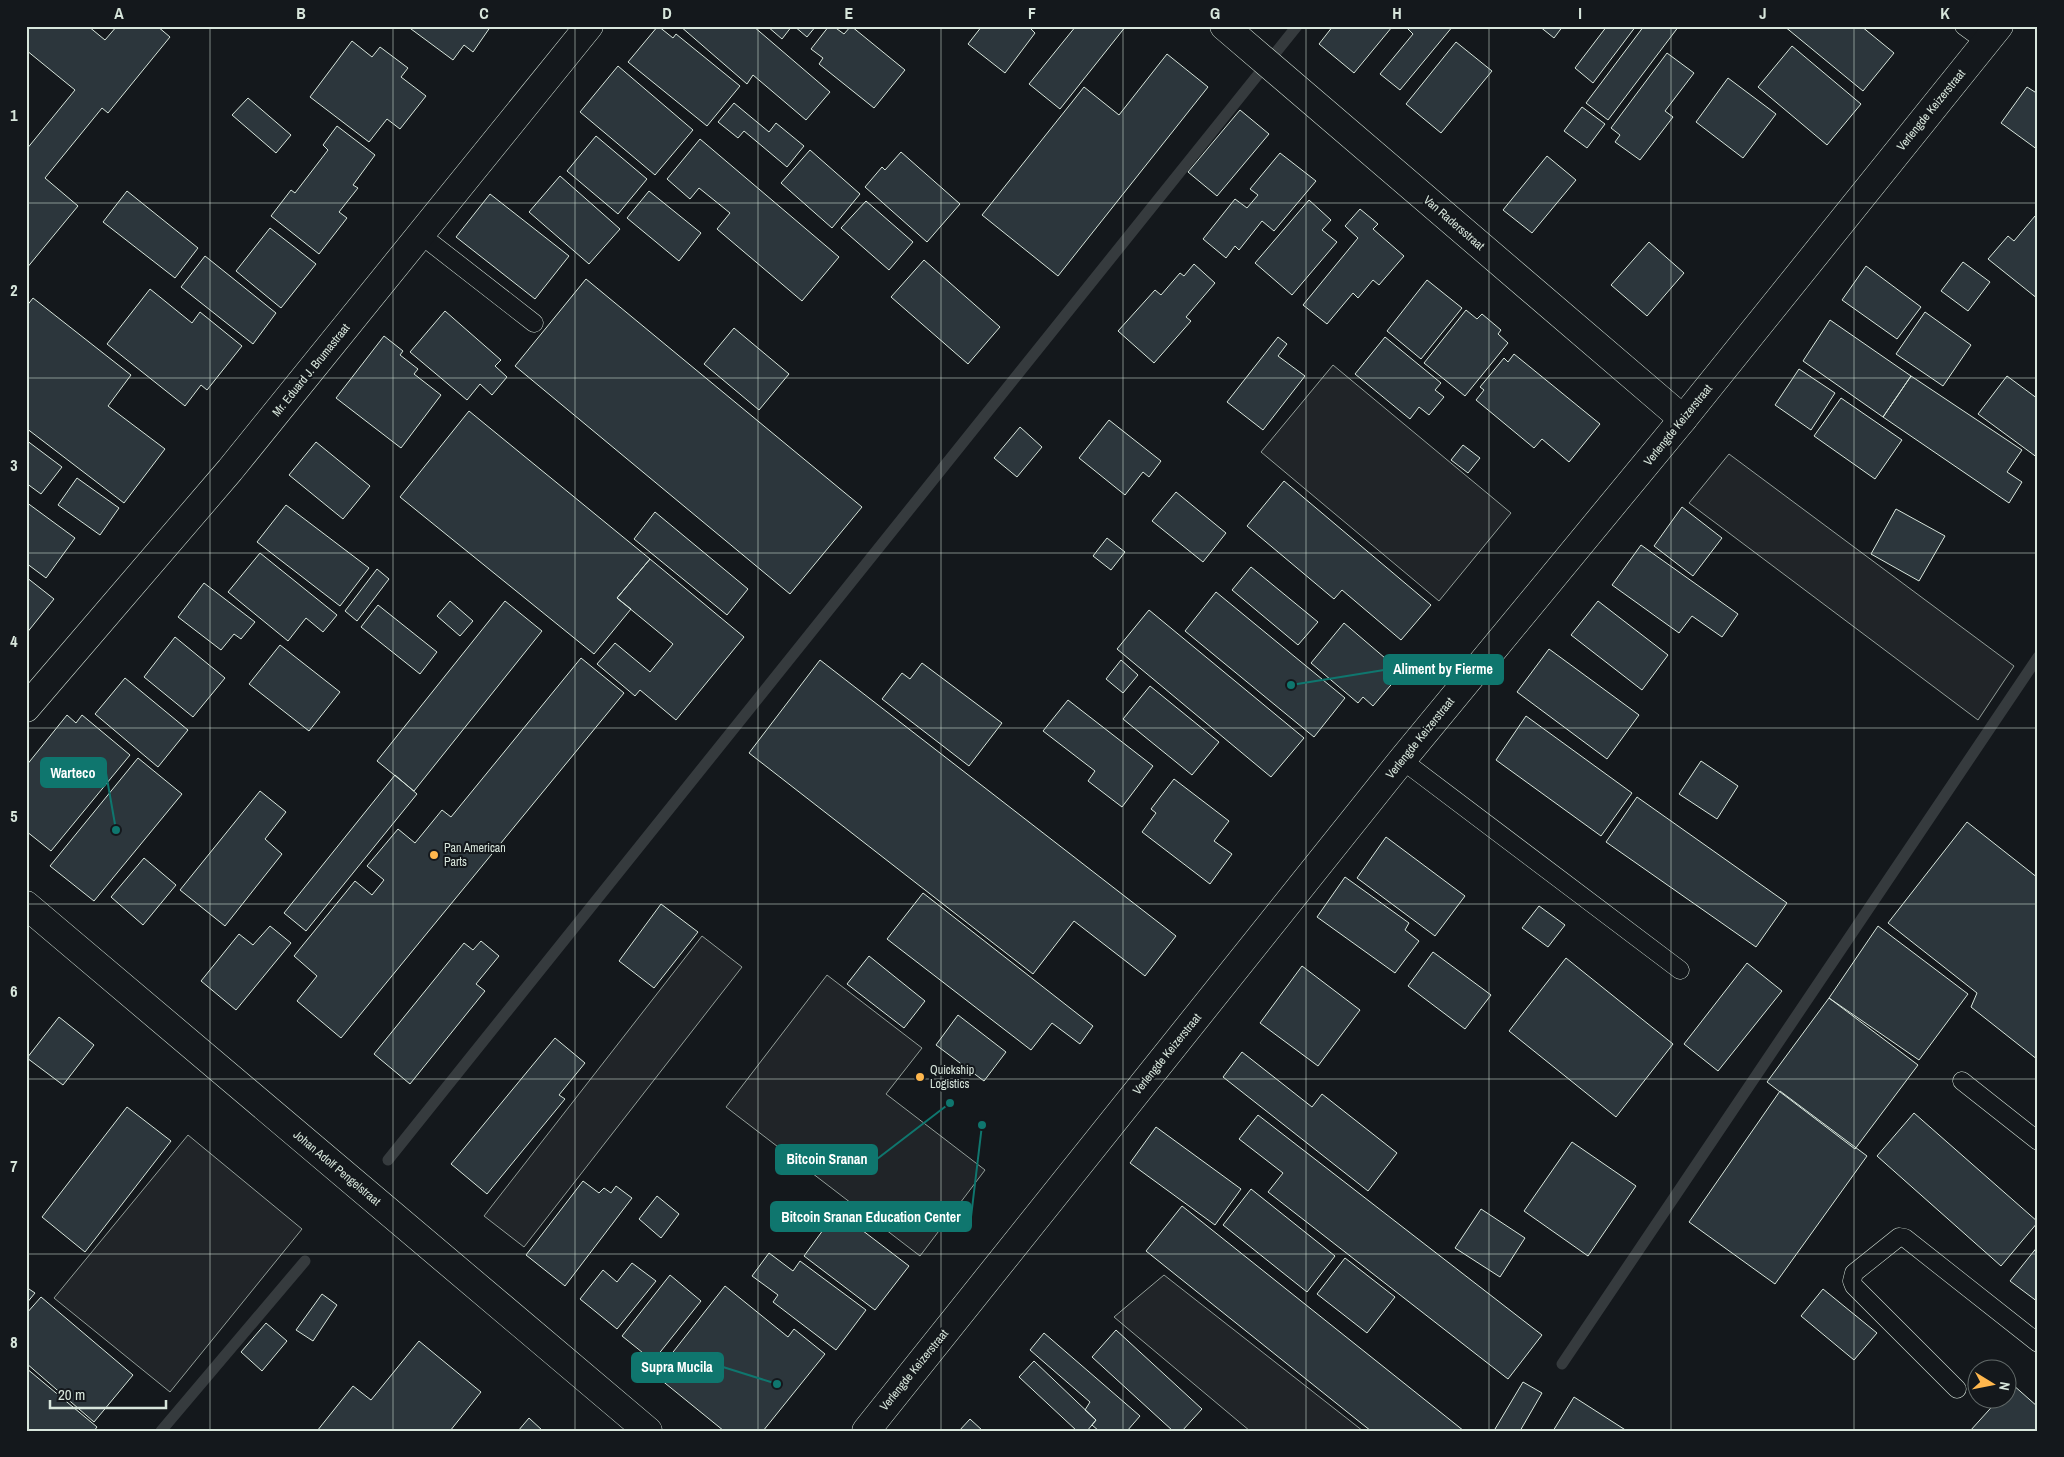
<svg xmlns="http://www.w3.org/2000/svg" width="2064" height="1457" font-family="'Archivo Narrow',sans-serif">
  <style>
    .green { fill: #202428; stroke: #939e99 }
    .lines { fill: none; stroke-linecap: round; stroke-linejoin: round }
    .stream { stroke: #363b3e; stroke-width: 11 }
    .building { fill: #2c363c; stroke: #d8e6dc }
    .lane-casing { stroke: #d8e6dc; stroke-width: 19 }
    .street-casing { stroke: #d8e6dc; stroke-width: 29 }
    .secondary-casing { stroke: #d8e6dc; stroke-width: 29 }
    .primary-casing { stroke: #d8e6dc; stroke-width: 29 }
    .lane { stroke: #14181c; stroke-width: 18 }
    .street { stroke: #14181c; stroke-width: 28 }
    .secondary { stroke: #14181c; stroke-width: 28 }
    .primary { stroke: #14181c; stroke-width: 28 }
    .grid { fill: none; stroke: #d8e6dc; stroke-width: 1; stroke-opacity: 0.55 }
    .poi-dot { fill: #ffb74d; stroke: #14181c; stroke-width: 2 }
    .labels { text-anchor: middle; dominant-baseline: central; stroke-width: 4; stroke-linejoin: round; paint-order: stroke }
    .street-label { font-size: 12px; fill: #d8e6dc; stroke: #14181c }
    .poi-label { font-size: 12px; fill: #d8e6dc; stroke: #14181c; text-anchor: start }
    .leader { fill: none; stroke: #0f766e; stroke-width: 2 }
    .callout-dot { fill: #0f766e; stroke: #14181c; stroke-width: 2 }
    .callout { fill: #0f766e; stroke: #0f766e; stroke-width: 2 }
    .callout-label { font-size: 14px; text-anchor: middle; font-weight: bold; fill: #fff }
    .neatline { fill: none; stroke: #d8e6dc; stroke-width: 2 }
    .grid-label { font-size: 16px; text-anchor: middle; font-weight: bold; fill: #d8e6dc }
  </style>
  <rect width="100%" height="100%" fill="#14181c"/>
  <path class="green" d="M1333,365L1511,513L1439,601L1261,452Z
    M1729,454L2014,666L1978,720L1689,503Z
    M702,936L742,967L524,1247L484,1216Z
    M827,975L922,1048L886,1094L985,1170L920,1256L726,1107Z
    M188,1135L302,1229L170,1392L54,1298Z
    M1164,1275L1363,1431H1250L1114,1317Z"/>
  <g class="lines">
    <path class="stream" d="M388,1160L1297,26
      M1562,1364L2038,657
      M161,1431L305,1261"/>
  </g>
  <path class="building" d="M26,26H88L105,40L117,26H157L170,37L108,113L102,108L45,178L78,206L26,269V150L75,90L26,50Z
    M407,26H491L473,52L464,45L453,60Z
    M658,26L673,38L676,34L740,86L707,126L628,62Z
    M680,26H753L830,92L806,120L753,75L747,84Z
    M767,26H792L782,39Z
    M794,26H816L807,37Z
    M829,26H833L844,34L851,26L905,70L874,108L819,64L823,58L811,49Z
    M982,26H1033L1031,29L1035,33L1005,73L968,44Z
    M1076,26H1126L1060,109L1029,84Z
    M1333,26H1391L1392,27L1354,73L1319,44Z
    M1405,26H1453L1400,90L1380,74L1413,34Z
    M1539,26H1563L1554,38Z
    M1607,26H1636L1593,83L1575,68Z
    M1644,26H1679L1608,120L1586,103Z
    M1784,26H1861L1894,53L1863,91Z
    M352,41L372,57L380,47L408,68L401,77L426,96L400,129L387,119L369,142L310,97Z
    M1456,42L1492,71L1441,133L1406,104Z
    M1792,46L1861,104L1827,145L1758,87Z
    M1667,53L1694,73L1665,111L1673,117L1640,160L1615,142L1620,135L1611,128Z
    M1167,54L1208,87L1058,276L982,215L1084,87L1119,115Z
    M618,66L693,130L655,175L580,112Z
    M1728,78L1776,114L1743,158L1696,122Z
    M2027,87L2038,94V150L2001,123Z
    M248,98L291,135L276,153L232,115Z
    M734,103L769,132L776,123L804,146L787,167L744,131L738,138L718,122Z
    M1582,107L1605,124L1587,148L1564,131Z
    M1240,110L1269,134L1217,196L1188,172Z
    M337,126L375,155L353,185L358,188L339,212L347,218L319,254L271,216L291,190L295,193L328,150L323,145Z
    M596,136L647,179L618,214L567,171Z
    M700,139L839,257L802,301L717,229L730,213L699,188L690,199L667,179Z
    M810,150L860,194L832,228L781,183Z
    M901,152L960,204L927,242L865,187L882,167L885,170Z
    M1280,153L1316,181L1274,231L1262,221L1239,250L1235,246L1226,258L1203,239L1235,199L1247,208L1258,195L1250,189Z
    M1547,156L1576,180L1532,233L1503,210Z
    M560,176L620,229L589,264L529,212Z
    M127,191L198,248L175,278L103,222Z
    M649,191L701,233L679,261L627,218Z
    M490,194L569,256L535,299L456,237Z
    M1309,200L1331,220L1322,230L1337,242L1292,295L1255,263Z
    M866,201L913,242L889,270L841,228Z
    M1360,209L1378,224L1373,229L1404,256L1379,285L1373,280L1358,298L1353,293L1327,324L1303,305L1358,238L1345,226Z
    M2035,216L2038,218V299L1988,259L2008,236L2014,241Z
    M270,228L316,264L281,308L236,271Z
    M1649,242L1684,273L1647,316L1611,285Z
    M205,256L276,313L253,344L181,287Z
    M924,260L1000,327L968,364L891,297Z
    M1963,262L1990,282L1968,311L1941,291Z
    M1194,264L1215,283L1186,317L1191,321L1154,363L1118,331L1155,290L1161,295L1180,273L1184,276Z
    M1866,266L1921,307L1897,339L1842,300Z
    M586,279L862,507L790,594L515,366Z
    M1427,280L1462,308L1421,359L1387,331Z
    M150,289L192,323L200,312L242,346L207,390L201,385L185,406L107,344Z
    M33,298L131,375L108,406L165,449L124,503L26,428V307Z
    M1466,310L1477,319L1482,314L1501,330L1498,334L1508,343L1465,396L1424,363Z
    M445,311L501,360L495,366L507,377L492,395L480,384L467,400L410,352Z
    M1925,312L1971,345L1943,386L1896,354Z
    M1830,320L1911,376L1883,417L1803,361Z
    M734,328L789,374L759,410L704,364Z
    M384,336L403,351L400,355L418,369L414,374L441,395L401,448L336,398Z
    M1278,337L1287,344L1278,356L1305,376L1263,430L1227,402Z
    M1385,337L1441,383L1435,390L1444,397L1429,415L1419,407L1410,419L1355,374Z
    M1514,354L1600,424L1569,462L1542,439L1534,448L1476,400L1484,390L1480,387L1504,358L1508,362Z
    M1799,369L1835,393L1811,430L1775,405Z
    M1911,376L2022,450L2007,472L2022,482L2009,503L1883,417Z
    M2007,376L2038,399V458L1978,414Z
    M1841,398L1902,440L1875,479L1814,436Z
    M469,411L650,559L617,598L631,609L594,654L400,497Z
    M1109,420L1161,461L1149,477L1143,472L1125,495L1079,458Z
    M1020,427L1042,447L1017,477L994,458Z
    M26,440L62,467L41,494L26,483Z
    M316,442L370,486L343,519L289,475Z
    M1463,445L1480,458L1468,473L1451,460Z
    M77,478L119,508L100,535L58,505Z
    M1284,481L1431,605L1401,640L1342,590L1334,599L1247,526Z
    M1176,492L1226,533L1203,562L1152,521Z
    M26,502L75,538L46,578L26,563Z
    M286,505L369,568L340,606L257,542Z
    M1682,507L1722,538L1693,576L1654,546Z
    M1896,509L1945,536L1919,581L1871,554Z
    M655,512L748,589L727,615L634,539Z
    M1107,538L1125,552L1111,570L1093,556Z
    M1641,545L1738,614L1722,637L1692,616L1679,633L1612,585Z
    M260,553L337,615L323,632L306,618L288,641L228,592Z
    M650,559L744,637L676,720L640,690L635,696L597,664L615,643L650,672L673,644L617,598Z
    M1251,567L1318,622L1298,645L1232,590Z
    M377,569L389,579L357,621L345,611Z
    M26,577L54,599L26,634Z
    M204,583L255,622L241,639L234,634L221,650L178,617Z
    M1216,592L1345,698L1314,737L1185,631Z
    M450,601L473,621L460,636L437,616Z
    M505,601L542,631L414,791L377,761Z
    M1598,601L1668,655L1642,690L1571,635Z
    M378,605L437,652L420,674L361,627Z
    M1149,610L1304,738L1271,777L1117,649Z
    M1344,623L1392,664L1386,671L1396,679L1373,706L1363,697L1358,703L1311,663Z
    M175,637L225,678L193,717L144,677Z
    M280,645L340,692L309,731L249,684Z
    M1549,649L1639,715L1607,759L1517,692Z
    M581,658L624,693L341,1038L297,1001L317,976L294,956L355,881L372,895L384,880L367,866L398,829L415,843L442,810L451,817Z
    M820,660L1176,936L1145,976L1074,921L1033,974L749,753Z
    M1121,660L1138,675L1123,693L1106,679Z
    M922,663L1002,723L969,766L882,699L902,673L910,679Z
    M125,678L188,730L158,767L95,714Z
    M1150,686L1219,742L1192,775L1123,719Z
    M1068,700L1153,766L1122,807L1088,781L1095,771L1043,731Z
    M67,715L76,723L82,715L130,755L51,851L26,831V766Z
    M1526,716L1632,793L1601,836L1496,760Z
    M138,758L182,794L94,901L50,866Z
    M1701,761L1738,786L1717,819L1679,794Z
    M395,775L417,794L306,931L284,913Z
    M1174,779L1229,821L1214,841L1232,854L1210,884L1142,832L1156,813L1151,809Z
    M260,791L286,812L265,839L282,854L225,926L180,890Z
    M1637,797L1787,903L1756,947L1606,842Z
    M1967,822L2038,878V1060L1971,1007L1977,993L1888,923Z
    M1386,837L1465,896L1435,936L1357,878Z
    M144,858L176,885L143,925L111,897Z
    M1345,877L1409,923L1405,930L1419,941L1395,973L1317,917Z
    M923,893L1093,1026L1080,1044L1052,1023L1031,1050L887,939Z
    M661,904L698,932L654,988L619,961Z
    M1539,906L1565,925L1548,947L1522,928Z
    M270,926L291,943L236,1010L201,981L239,934L253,945Z
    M1878,926L1968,994L1919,1060L1829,998Z
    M481,941L499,956L476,984L485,991L410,1084L374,1054L464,943L473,950Z
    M1433,952L1491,995L1465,1029L1408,986Z
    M869,956L925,1001L904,1028L847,984Z
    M1566,958L1673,1044L1616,1117L1509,1031Z
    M1747,963L1782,991L1718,1071L1684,1044Z
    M1302,966L1360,1010L1318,1066L1260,1023Z
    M1829,998L1918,1065L1855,1149L1767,1082Z
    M958,1015L1006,1052L984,1081L936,1045Z
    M59,1017L94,1045L63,1085L27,1058Z
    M555,1038L585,1063L559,1095L565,1099L487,1194L451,1164Z
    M1242,1052L1312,1107L1322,1094L1397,1153L1368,1191L1223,1077Z
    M1780,1091L1867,1156L1775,1284L1689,1222Z
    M127,1107L171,1141L85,1252L42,1217Z
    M1914,1113L2038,1222L2001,1266L1877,1156Z
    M1258,1115L1542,1335L1508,1379L1268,1192L1283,1173L1239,1139Z
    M1156,1127L1241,1189L1215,1225L1130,1163Z
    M1572,1142L1636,1186L1588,1256L1524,1211Z
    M583,1181L599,1193L604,1188L611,1193L616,1186L632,1198L565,1286L526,1255Z
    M1251,1189L1335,1256L1307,1292L1223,1225Z
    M657,1196L679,1214L661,1238L639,1219Z
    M1182,1206L1464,1431H1371L1146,1251Z
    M1481,1209L1525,1238L1500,1277L1455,1248Z
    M837,1211L909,1266L875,1310L804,1256Z
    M2038,1246V1302L2010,1281Z
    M769,1253L793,1271L800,1261L866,1310L836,1350L773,1302L778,1295L752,1276Z
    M1345,1258L1395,1297L1367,1333L1317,1294Z
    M632,1263L656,1281L617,1329L580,1299L603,1270L617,1282Z
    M670,1275L701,1301L653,1361L622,1336Z
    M725,1286L788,1337L794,1329L825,1354L763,1431H724L655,1375Z
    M26,1287L35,1293L26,1304Z
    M1823,1289L1877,1333L1854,1360L1801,1316Z
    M322,1294L337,1305L313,1341L296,1330Z
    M41,1297L133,1375L94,1422L26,1363V1314Z
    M266,1323L287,1341L262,1371L241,1352Z
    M1116,1330L1202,1409L1182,1431H1173L1092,1357Z
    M1044,1333L1140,1416L1127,1431H1099L1092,1425L1096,1420L1085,1410L1090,1402L1030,1350Z
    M419,1341L481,1392L450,1431H317L353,1386L371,1400Z
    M1034,1361L1096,1420L1087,1431H1077L1019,1377Z
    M26,1368L97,1427L94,1431H26Z
    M1523,1382L1542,1393L1520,1431H1499L1495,1429Z
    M2012,1384L2038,1407V1431H1970L1998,1400H2006V1390Z
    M1574,1397L1627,1431H1553Z
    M529,1418L543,1431H518Z
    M970,1419L983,1431H959Z"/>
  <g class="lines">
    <g class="lane-casing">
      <path id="lane" d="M1964,26L1986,42
        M421,235L534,323
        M1402,760L1680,970
        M1962,1081L2038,1141
        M1957,1389L1854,1286L1852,1281L1854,1273L1899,1237L1905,1238L2038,1343"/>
    </g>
    <g class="street-casing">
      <path id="street" d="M1224,26L1683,419
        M26,708L230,470L589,26"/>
    </g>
    <g class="secondary-casing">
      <path id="secondary" d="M26,905L648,1431"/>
    </g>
    <g class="primary-casing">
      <path id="primary" d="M866,1431L1402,760L1683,419L1999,26"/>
    </g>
    <use href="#lane" class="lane"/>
    <use href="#street" class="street"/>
    <use href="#secondary" class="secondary"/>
    <use href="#primary" class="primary"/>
  </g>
  <path class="grid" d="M210,26V1431M393,26V1431M575,26V1431M758,26V1431M941,26V1431M1123,26V1431M1306,26V1431M1489,26V1431M1671,26V1431M1854,26V1431M26,203H2038M26,378H2038M26,553H2038M26,728H2038M26,904H2038M26,1079H2038M26,1254H2038"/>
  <g class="poi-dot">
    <circle cx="434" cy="855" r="5"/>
    <circle cx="920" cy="1077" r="5"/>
  </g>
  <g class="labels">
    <g class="street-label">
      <text transform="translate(1931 110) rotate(-51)">Verlengde Keizerstraat</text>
      <text transform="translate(1454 223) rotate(41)">Van Radersstraat</text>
      <text transform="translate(311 370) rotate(-51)">Mr. Eduard J. Brumastraat</text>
      <text transform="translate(1678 425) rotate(-51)">Verlengde Keizerstraat</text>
      <text transform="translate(1420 738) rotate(-51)">Verlengde Keizerstraat</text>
      <text transform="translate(1167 1054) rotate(-51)">Verlengde Keizerstraat</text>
      <text transform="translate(337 1168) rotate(40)">Johan Adolf Pengelstraat</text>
      <text transform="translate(914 1370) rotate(-51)">Verlengde Keizerstraat</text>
    </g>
    <g class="poi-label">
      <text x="444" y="848">Pan American<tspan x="444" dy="14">Parts</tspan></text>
      <text x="930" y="1070">Quickship<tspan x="930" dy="14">Logistics</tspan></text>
    </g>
  </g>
  <path class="leader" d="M1291 685L1384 670M116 830L106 773M950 1103L877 1159M982 1125L971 1217M777 1384L723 1367"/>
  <g class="callout-dot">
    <circle cx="1291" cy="685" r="5"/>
    <circle cx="116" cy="830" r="5"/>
    <circle cx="950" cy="1103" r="5"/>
    <circle cx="982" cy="1125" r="5"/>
    <circle cx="777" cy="1384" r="5"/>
  </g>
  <g class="callout">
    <rect x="1384" y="655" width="119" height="29" rx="5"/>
    <rect x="41" y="758" width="65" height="29" rx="5"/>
    <rect x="776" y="1145" width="101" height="29" rx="5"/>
    <rect x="771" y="1202" width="200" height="29" rx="5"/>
    <rect x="632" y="1353" width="91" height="29" rx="5"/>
  </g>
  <g class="callout-label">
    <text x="1443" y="674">Aliment by Fierme</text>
    <text x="73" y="778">Warteco</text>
    <text x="827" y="1164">Bitcoin Sranan</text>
    <text x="871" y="1222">Bitcoin Sranan Education Center</text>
    <text x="677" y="1372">Supra Mucila</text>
  </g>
  <rect width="2064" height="1457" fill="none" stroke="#14181c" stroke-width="55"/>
  <g transform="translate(1992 1384) rotate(100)"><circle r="24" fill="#14181c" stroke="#626a69"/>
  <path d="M0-4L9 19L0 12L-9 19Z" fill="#ffb74d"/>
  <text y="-8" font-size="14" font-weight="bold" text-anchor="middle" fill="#d8e6dc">N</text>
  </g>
  <path d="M50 1400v8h116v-8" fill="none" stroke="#d8e6dc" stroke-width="2.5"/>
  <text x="58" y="1400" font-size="15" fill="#d8e6dc" stroke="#14181c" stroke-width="4" paint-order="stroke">20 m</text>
  <rect x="28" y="28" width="2008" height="1402" class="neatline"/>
  <g class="grid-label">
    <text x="119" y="19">A</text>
    <text x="301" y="19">B</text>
    <text x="484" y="19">C</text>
    <text x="667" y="19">D</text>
    <text x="849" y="19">E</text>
    <text x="1032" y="19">F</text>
    <text x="1215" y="19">G</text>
    <text x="1397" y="19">H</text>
    <text x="1580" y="19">I</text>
    <text x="1763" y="19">J</text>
    <text x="1945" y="19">K</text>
    <text x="14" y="121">1</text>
    <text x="14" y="296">2</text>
    <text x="14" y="471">3</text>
    <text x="14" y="647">4</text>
    <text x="14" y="822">5</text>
    <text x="14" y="997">6</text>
    <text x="14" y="1172">7</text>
    <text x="14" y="1348">8</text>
  </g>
</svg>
